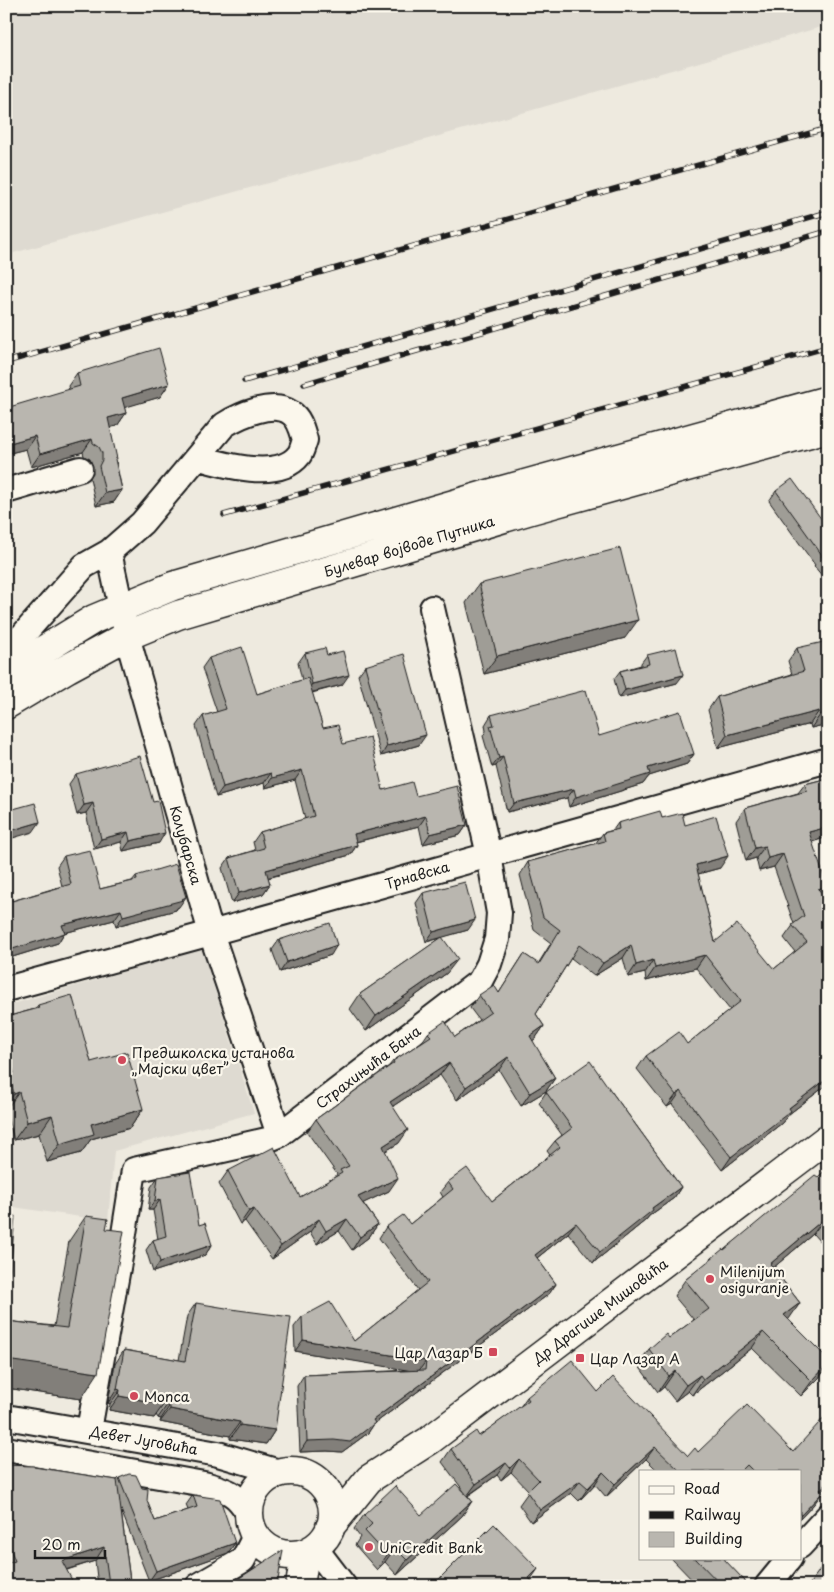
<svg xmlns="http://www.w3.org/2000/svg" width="834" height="1592" font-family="'Playpen Sans',sans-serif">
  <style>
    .built { fill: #dedad1 }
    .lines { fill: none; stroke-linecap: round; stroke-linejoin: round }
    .minor-casing { stroke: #1c1c1c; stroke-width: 28 }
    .tertiary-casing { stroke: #1c1c1c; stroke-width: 31 }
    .secondary-casing { stroke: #1c1c1c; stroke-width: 31 }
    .minor { stroke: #fbf7ec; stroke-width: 24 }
    .tertiary { stroke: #fbf7ec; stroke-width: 28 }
    .secondary { stroke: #fbf7ec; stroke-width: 28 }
    .rail-casing { stroke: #1c1c1c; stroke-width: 5.5 }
    .rail { stroke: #fbf7ec; stroke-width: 4; stroke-dasharray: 11; stroke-linecap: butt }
    .wall { fill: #9f9d96; stroke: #1c1c1c }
    .shaded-wall { fill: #827f7a; stroke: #1c1c1c }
    .building { fill: #b9b6af; stroke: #1c1c1c }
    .poi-dot { fill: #d1495b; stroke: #fbf7ec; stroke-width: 2 }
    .labels { text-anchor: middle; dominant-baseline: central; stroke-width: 4.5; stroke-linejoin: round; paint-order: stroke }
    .street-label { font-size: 14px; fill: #1c1c1c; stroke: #fbf7ec }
    .poi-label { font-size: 14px; fill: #1c1c1c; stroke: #fbf7ec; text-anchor: start }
  </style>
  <rect width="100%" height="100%" fill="#eeeadf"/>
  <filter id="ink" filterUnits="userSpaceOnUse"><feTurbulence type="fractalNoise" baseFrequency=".02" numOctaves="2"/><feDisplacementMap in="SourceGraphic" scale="10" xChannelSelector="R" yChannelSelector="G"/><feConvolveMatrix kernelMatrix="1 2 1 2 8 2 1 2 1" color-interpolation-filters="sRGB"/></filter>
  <g filter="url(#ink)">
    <path class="built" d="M6,6H828V25L522,113L6,255Z
      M202,949L254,1113L114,1151L108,1221L6,1206V1006Z"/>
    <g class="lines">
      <g class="minor-casing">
        <path id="minor" d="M6,491L80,469
          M109,552L127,636L211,933L279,1135
          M6,649L23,635L84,566L109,552L142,523L224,425C240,415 273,400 291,413C300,419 302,430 305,440C303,445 302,451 299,455C279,481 223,465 197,457
          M6,989L211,933L828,760
          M6,1417L218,1454L279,1472
          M89,1430L123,1240L134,1170L267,1140L279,1135L480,981L489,964L497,939L499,913L489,855L432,608
          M6,1449L204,1484C226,1490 236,1492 248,1513
          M800,1546L828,1516
          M315,1548L344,1586
          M198,1586L243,1560L255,1536
          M767,1586L790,1558"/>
      </g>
      <g class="tertiary-casing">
        <path id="tertiary" d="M249 1513a42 42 0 1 1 84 0a42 42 0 1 1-84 0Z
          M330,1527L369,1479L430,1440L828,1138
          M300,1586L305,1553"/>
      </g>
      <g class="secondary-casing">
        <path id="secondary" d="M6,673L94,619L173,586L492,493L828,400
          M6,705L68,668L127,636L178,615L531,510L828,428"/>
      </g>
      <use href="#minor" class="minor"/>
      <use href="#tertiary" class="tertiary"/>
      <use href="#secondary" class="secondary"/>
      <g class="rail-casing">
        <path id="rail" d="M6,362L828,128
          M244,381L828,212
          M304,384L828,231
          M224,515L828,347"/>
      </g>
      <use href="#rail" class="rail"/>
    </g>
    <path class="wall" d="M77,373L169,384L160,397L124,407L126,413L117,426L110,427L116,461L122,490L114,502L96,506L90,478L93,473V466L90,459L84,456L83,452L31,467L26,449L6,454L69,390L68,386Z
      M776,491L828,528V583L814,566L815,565L769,501Z
      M479,584L625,638L484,674L466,603Z
      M797,648L828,724L811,728L810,724L718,748L708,710L717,697L792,674L788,661Z
      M305,653L327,655L342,685L312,693L323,728L343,744L383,790L416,796L467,825L460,835L423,844L419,826L356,842L357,845L350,855L268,878L270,884L263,894L232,903L222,868L229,858L255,850L253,842L260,832L305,819L295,780L265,788L264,783L216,797L196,726L203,716L217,712L202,668L209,658L257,694L302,680L298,663Z
      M647,655L677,683L619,698L614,679L620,671L641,665V663Z
      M365,666L419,745L381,756L358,675Z
      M491,715L599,736L694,754L687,764L649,776L643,784L569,807L567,798L507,812L496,766L492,767L483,736L486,731L485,725Z
      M76,774L153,802L159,843L123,851L121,842L94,849L86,813L77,815L69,784Z
      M828,778V837L812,842L822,893L828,900V1084L789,1114L782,1123L722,1170L672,1104L667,1107L637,1069L646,1056L687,1044L730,1010L696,968L646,981L645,973L628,977L623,958L594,976L571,958L536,1014L544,1026L535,1039L532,1041L555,1078L546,1091L521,1106L499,1070L457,1100L440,1075L393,1106L399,1143L385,1151L389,1191L363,1203L378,1224L369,1237L352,1250L339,1231L317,1244L310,1232L272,1259L245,1221L240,1224L219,1184L228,1171L300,1197L335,1177L337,1174L307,1132L316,1119L389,1066L393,1061L422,1042L428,1033L455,1037L479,1020L470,1008L479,995L499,993L524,954L538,964L551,943L534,930L520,875L528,862L595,844L603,833L613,830L618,823L662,818L685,825L720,868L698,874L715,942L774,969L795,952L784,938L794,924L774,867L759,871L756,858L746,861L736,821L745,808L798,793L805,784Z
      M64,856L100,889L132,881L136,876L179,907L177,908L176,910L116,926L114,920L64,933L58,943L6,959V880L12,901L62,886L57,866Z
      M423,893L468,930L442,937L447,973L366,1031L350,1009L360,994L441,938L426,942L416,903Z
      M279,940L331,955L280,972L272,950Z
      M38,1005L91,1062L143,1109L130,1128L91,1139L81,1153L47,1162L39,1134L14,1140L6,1112V1017L35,1009Z
      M611,1091L681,1187L674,1198L649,1216L646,1220L593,1263L568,1233L537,1258L556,1284L549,1294L374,1424L368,1433L342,1452L327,1451L300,1452L297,1386L304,1375L411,1370L295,1351L294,1327L302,1317L354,1341L418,1290L379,1238L386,1227L410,1224L443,1197L440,1192L448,1182L492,1201L550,1155L547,1151L555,1141L562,1135L539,1103L546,1092Z
      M828,1168V1251L813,1234L773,1268L800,1303L788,1319L827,1358L828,1357V1366L819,1378L801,1396L752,1348L692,1395L688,1391L675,1401L664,1387L658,1392L638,1365L649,1349L669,1338L694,1320L674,1296L685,1280L818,1177Z
      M158,1177L199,1225L212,1245L205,1255L153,1272L146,1250L153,1240L158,1239L153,1210H148L151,1187Z
      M6,1216V1321L54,1326L69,1241L86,1216L106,1229L81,1399L6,1388Z
      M196,1303L275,1430L266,1444L230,1439V1436L160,1422L161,1419L158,1418L156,1415L154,1418L109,1410L110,1404L108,1403L115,1364L124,1350L179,1360L187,1316Z
      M598,1392L688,1456L698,1452H793L828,1484L822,1491L814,1504L800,1519V1471H658L646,1459L606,1497L595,1484L579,1501L571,1493L531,1522L519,1505L529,1491L511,1472L501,1480L497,1475L468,1496L472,1501L462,1516L397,1575L385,1562L377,1570L355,1545L360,1537L354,1529L364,1515H421L466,1494L442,1462L451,1449L479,1436L520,1407L527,1397Z
      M6,1465L34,1467L117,1480L119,1478L147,1501L155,1521L188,1510L186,1505L193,1495L235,1543L228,1553L149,1581L121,1510L130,1581L127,1586H98L95,1561L67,1570L6,1586Z
      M671,1558H727L724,1560L745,1581L742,1586H698Z"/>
    <path class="shaded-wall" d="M169,384L160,397L113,411L122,398Z
      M126,413L117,426L99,430L108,418Z
      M35,436L26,449L6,454V444Z
      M92,439L83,452L31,467L40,454Z
      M122,490L114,502L96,506L105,493Z
      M638,620L625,638L484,674L497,656Z
      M349,675L342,685L305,694L312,684Z
      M683,675L677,683L619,698L625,690Z
      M819,711L810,724L718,748L727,735Z
      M828,713V724L811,728L820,715Z
      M426,735L419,745L381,756L387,746Z
      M694,754L687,764L649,776L643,784L569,807L576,797L648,768Z
      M503,757L496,766L492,767L499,758Z
      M302,770L295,780L265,788L272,778Z
      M271,773L264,783L216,797L223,787Z
      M574,789L567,798L507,812L514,803Z
      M93,803L86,813L77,815L84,805Z
      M426,816L419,826L347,844L354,834Z
      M40,822L33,832L6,840V832Z
      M467,825L460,835L423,844L430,834Z
      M828,827V837L800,845L809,832Z
      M128,832L121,842L94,849L101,839Z
      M165,833L159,843L123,851L130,841Z
      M357,845L350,855L259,880L266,870Z
      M765,846L756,858L746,861L755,848Z
      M783,854L774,867L759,871L768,858Z
      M728,856L720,868L687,877L696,865Z
      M270,884L263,894L232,903L239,893Z
      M827,886L818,898V889Z
      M186,897L179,907L177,908L176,910L116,926L123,916Z
      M121,910L114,920L64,933L58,943L6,959V951L62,925Z
      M475,920L468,930L426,942L433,932Z
      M337,945L331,955L280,972L287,962Z
      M631,945L623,958L594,976L603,963Z
      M705,955L696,968L646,981L655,968Z
      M458,959L447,973L366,1031L376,1016Z
      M653,960L645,973L628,977L636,965Z
      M544,1026L535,1039L521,1049L530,1036Z
      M508,1057L499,1070L457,1100L466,1087Z
      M449,1063L440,1075L381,1114L390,1102Z
      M555,1078L546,1091L521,1106L530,1093Z
      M828,1078V1084L789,1114L782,1123L722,1170L731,1157L789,1108Z
      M681,1091L672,1104L667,1107L676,1095Z
      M19,1092L6,1110V1105L14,1094Z
      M143,1109L130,1128L91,1139L81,1153L47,1162L60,1144L91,1124Z
      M52,1115L39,1134L14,1140L27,1122Z
      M408,1130L399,1143L374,1158L383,1146Z
      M398,1178L389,1191L349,1210L358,1197Z
      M681,1187L674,1198L649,1216L646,1220L593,1263L600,1252L652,1208Z
      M160,1200L153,1210H148L155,1201Z
      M254,1209L245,1221L240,1224L249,1211Z
      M825,1218L813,1234L759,1280L770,1264Z
      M319,1219L310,1232L272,1259L281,1246Z
      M347,1219L339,1231L317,1244L326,1231Z
      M576,1223L568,1233L527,1266L535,1255Z
      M378,1224L369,1237L352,1250L360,1237Z
      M212,1245L205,1255L153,1272L160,1262Z
      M556,1284L549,1294L374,1424L368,1433L342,1452L327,1451L300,1452L307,1441L373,1420Z
      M800,1303L789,1319L773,1331L784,1315Z
      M763,1332L752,1348L692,1395L703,1379Z
      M303,1340L426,1361L418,1372L295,1351Z
      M6,1360L18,1361L98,1373L81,1399L6,1388Z
      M828,1364L819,1378L801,1396L812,1381Z
      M675,1371L664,1387L658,1392L669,1376Z
      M700,1375L688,1391L675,1401L686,1385Z
      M117,1389L120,1390L110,1404L108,1403Z
      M119,1396L164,1404L154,1418L109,1410Z
      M167,1405H170L161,1419L158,1418Z
      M170,1409L240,1422L230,1436L160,1422Z
      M240,1425L275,1430L266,1444L230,1439Z
      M655,1447L646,1459L606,1497L615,1484Z
      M519,1459L511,1472L501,1480L510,1468Z
      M506,1463L497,1475L467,1496L476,1484Z
      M603,1472L595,1484L579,1501L588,1488Z
      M580,1481L571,1493L531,1522L540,1510Z
      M828,1481V1484L812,1502L820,1490Z
      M823,1492L814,1504L800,1519V1516Z
      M472,1501L462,1516L397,1575L407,1560Z
      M235,1543L228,1553L149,1581L156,1571Z
      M104,1547L95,1561L52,1574L62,1561Z
      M395,1548L385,1562L377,1570L387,1555Z
      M538,1569L526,1586L529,1578Z
      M130,1581L127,1586H108L109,1584Z"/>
    <path class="building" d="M159,348L169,384L122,398L126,413L108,418L117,459H115L122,490L105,493L99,466L102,460V453L99,447L93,443L92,439L40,454L35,436L6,444V408L80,386L77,373Z
      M792,479L828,528V564L821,556L822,555L776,491Z
      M620,548L638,620L497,656L479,584Z
      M828,641V713L820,715L819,711L727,735L717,697L804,671L797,648Z
      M242,647L257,694L308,678L323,728L338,725L343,744L370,737L383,790L412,782L416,796L457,786L467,825L430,834L426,816L354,834L357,845L266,870L270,884L239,893L229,858L264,848L260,832L314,816L302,770L272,778L271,773L223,787L203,716L226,709L209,658Z
      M325,648L327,655L343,651L349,675L312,684L305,653Z
      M676,648L683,675L625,690L620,671L649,664L647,655Z
      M404,654L426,735L387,746L365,666Z
      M586,690L599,736L680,711L694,754L648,768L650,774L576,797L574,789L514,803L503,757L499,758L490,726L494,725L491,715Z
      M140,756L153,802L158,801L165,833L130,841L128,832L101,839L93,803L84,805L76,774Z
      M828,778V827L809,832L827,886L818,889L828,900V923L826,924L828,927V1078L789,1108L791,1111L731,1157L681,1091L676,1095L646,1056L679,1032L687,1044L741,1001L705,955L655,968L653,960L636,965L631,945L603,963L579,945L536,1014L544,1026L530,1036L555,1078L530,1093L508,1057L466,1087L449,1063L390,1102L408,1130L383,1146L398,1178L358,1197L378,1224L360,1237L347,1219L326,1231L319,1219L281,1246L254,1209L249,1211L228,1171L274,1147L300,1197L342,1173L340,1170L349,1166L316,1119L394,1063L393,1061L431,1036L428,1033L445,1021L455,1037L491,1012L479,995L494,985L499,993L524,954L539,964L560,930L543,917L528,862L605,841L603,833L619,829L618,823L660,811L662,818L682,813L685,825L716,816L728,856L696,865L715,942L737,924L774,969L807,942L792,925L804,916L783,854L768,858L765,846L755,848L745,808L807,791L805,784Z
      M35,803L40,822L6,832V811Z
      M90,850L100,889L137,880L136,876L176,864L186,897L182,899L183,900L123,916L121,910L62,925L65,933L6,951V880L12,901L71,884L64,856Z
      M465,882L475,920L433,932L423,893Z
      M330,923L337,945L287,962L279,940Z
      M442,937L458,959L376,1016L360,994Z
      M72,995L91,1062L127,1052L143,1109L91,1124L94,1134L60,1144L52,1115L27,1122L19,1092L14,1094L9,1074L14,1073L6,1046V1017L39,1008L38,1005Z
      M590,1061L611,1091L681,1187L652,1208L653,1210L600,1252L576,1223L535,1255L556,1284L373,1420L375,1423L350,1442L334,1440L307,1441L304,1375L425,1370L426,1361L303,1340L302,1317L330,1302L354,1341L428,1282L386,1227L403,1215L410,1224L453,1189L448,1182L467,1168L492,1201L535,1167L560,1147L555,1141L572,1128L546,1092Z
      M828,1168V1222L825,1218L770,1264L800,1303L784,1315L828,1359V1364L812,1381L763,1332L703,1379L700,1375L686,1385L675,1371L669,1376L649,1349L666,1334L669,1338L709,1309L685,1280L723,1249L724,1250L815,1175L818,1177Z
      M190,1172L199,1225L205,1223L212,1245L160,1262L153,1240L166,1236L160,1200L155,1201L158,1177Z
      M6,1216H15L6,1321L67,1328L86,1216L108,1219L106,1229L124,1231L98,1373L6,1360Z
      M196,1303L238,1310L291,1317L275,1430L240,1425V1422L170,1409V1405H167L165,1398L164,1404L119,1396L120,1390L117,1389L124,1350L185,1361Z
      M572,1360L598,1392L613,1377L688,1456L695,1448L698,1452L747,1405L793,1452L827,1414L828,1415V1481L820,1490L823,1492L801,1515H800V1471H753L747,1465L741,1471H680L655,1447L615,1484L603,1472L588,1488L580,1481L540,1510L527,1492L539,1480L519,1459L510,1468L506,1463L476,1484L451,1449L476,1431L479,1436L529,1400L527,1397Z
      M6,1465L34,1466V1467L117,1480L130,1581L109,1584L104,1547L62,1561L75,1586H6V1564L15,1561L6,1538Z
      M129,1474L136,1475L142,1488L148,1489L147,1501L155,1521L197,1507L193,1495L220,1499L235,1543L156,1571L119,1478Z
      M456,1484L472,1501L407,1560L395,1548L387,1555L365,1531L372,1524L364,1515L395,1486L421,1515Z
      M494,1524L538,1569L529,1578L536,1586H432Z
      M283,1550L277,1586H227Z
      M695,1558H723L745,1581L740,1586H722Z
      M824,1564L828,1567V1586H808Z"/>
  </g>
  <g class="poi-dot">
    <circle cx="122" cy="1060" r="5"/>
    <circle cx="710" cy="1279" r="5"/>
    <rect x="488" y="1347" width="10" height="10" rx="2.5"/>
    <rect x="575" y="1353" width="10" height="10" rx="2.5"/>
    <circle cx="134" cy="1396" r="5"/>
    <circle cx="369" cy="1547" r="5"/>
  </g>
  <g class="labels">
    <g class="street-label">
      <text transform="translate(409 546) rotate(-17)">Булевар војводе Путника</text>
      <text transform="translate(186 845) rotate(74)">Колубарска</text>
      <text transform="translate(417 875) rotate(-16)">Трнавска</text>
      <text transform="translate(368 1067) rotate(-37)">Страхињића Бана</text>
      <text transform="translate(600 1311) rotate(-37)">Др Драгише Мишовића</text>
      <text transform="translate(144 1440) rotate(10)">Девет Југовића</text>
    </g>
    <g class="poi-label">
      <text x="132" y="1052">Предшколска установа<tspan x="132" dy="16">„Мајски цвет”</tspan></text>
      <text x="720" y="1271">Milenijum<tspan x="720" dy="16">osiguranje</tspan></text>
      <text x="483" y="1352" text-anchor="end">Цар Лазар Б</text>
      <text x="590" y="1358">Цар Лазар А</text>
      <text x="144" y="1396">Monca</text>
      <text x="379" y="1547">UniCredit Bank</text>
    </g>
  </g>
  <rect width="834" height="1592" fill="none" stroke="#fbf7ec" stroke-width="25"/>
  <rect x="12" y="12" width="809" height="1567" fill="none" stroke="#1c1c1c" stroke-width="2" filter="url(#ink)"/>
  <rect x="639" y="1470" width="162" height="90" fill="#fbf7ec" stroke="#a29f99"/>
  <rect x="649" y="1486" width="25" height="8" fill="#fbf7ec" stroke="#a29f99"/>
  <text x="684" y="1494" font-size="15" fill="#1c1c1c">Road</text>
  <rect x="649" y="1511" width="25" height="8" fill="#1c1c1c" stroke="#a29f99"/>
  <text x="684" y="1520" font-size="15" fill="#1c1c1c">Railway</text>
  <rect x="649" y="1532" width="25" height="15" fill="#b9b6af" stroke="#a29f99"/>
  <text x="684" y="1544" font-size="15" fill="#1c1c1c">Building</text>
  <path d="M35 1550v8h70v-8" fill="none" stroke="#1c1c1c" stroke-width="2.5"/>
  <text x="42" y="1550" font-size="15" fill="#1c1c1c" stroke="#fbf7ec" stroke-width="4" paint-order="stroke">20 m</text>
</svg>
